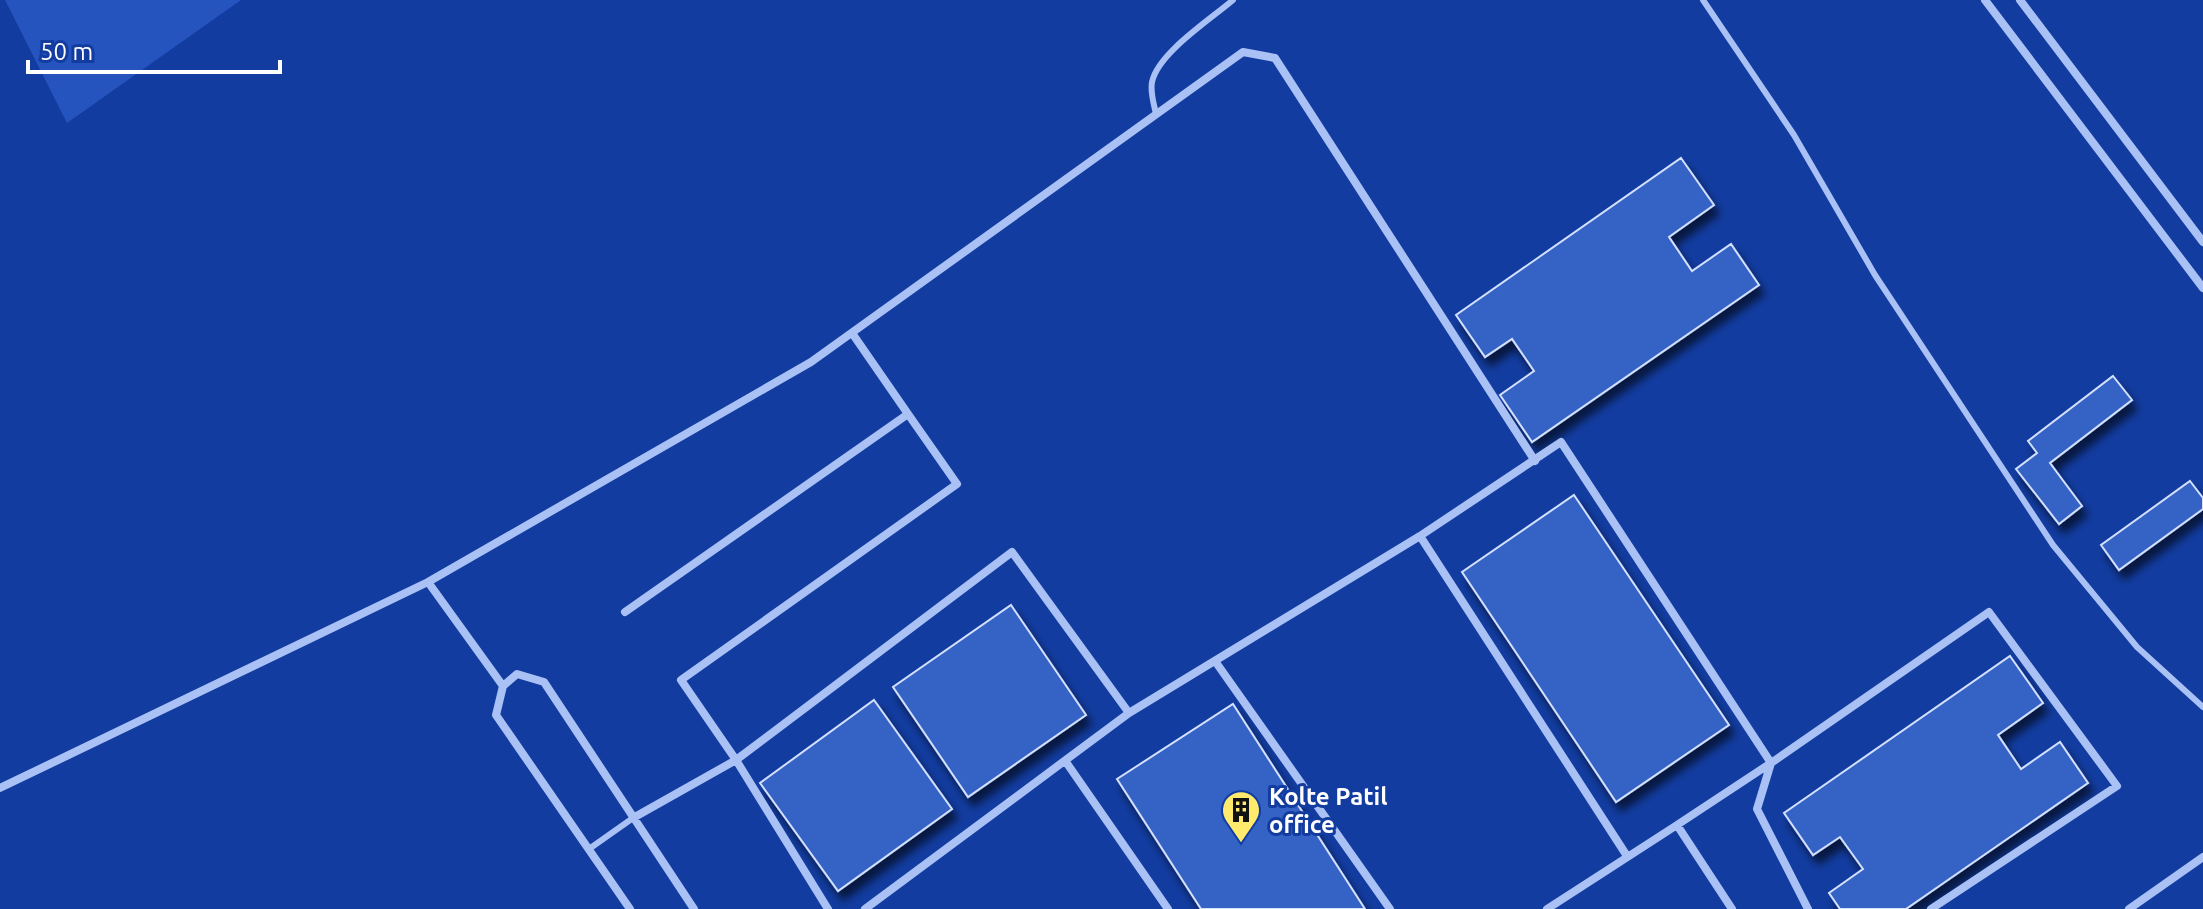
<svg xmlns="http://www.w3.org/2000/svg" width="2203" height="909" font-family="Ubuntu,sans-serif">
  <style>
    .green { fill: #2554bf }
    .building { fill: #3662c5; stroke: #d3e0fe; stroke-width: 2; filter: url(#shadow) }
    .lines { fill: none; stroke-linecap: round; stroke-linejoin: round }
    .service { stroke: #aac1f5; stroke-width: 6 }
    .minor { stroke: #aac1f5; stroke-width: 8 }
    .labels { text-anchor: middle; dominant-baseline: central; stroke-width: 6; stroke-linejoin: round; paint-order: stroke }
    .poi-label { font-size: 24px; font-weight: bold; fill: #fff; stroke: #123ca0; text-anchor: start }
  </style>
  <defs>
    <filter id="shadow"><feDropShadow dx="5" dy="9" stdDeviation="4" flood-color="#0009"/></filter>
  </defs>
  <rect width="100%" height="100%" fill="#123ca0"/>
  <path class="green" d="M5,0H241L67,123Z"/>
  <path class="building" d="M1681,158L1714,205L1669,237L1692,271L1731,244L1759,285L1532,442L1500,395L1534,371L1512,339L1485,357L1456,315Z
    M2113,376L2132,400L2050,463L2082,506L2059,524L2016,469L2037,453L2028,441Z
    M2190,481L2203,498V509L2119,570L2101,545Z
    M1574,495L1729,725L1616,802L1462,572Z
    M1011,605L1086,715L968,797L893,687Z
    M2010,656L2043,703L1998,735L2021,769L2060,742L2088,783L1906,909H1840L1829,893L1863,869L1840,837L1813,855L1784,813Z
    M874,700L952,809L838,891L760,783Z
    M1233,704L1365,909H1201L1117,779Z"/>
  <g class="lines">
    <path class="service" d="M1703,0L1794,135L1875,275L2053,545L2137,647L2203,707
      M1156,114C1154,104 1150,93 1152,82C1158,53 1211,19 1233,0
      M589,849L633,818"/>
    <path class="minor" d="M1985,0L2203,288
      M2020,0L2203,242
      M852,333L908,414
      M1420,536L1561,442L1771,763L1757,809L1808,909
      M428,582L503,686
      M625,612L908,414L957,484L681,680L736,760L828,909
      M1215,661L1390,909
      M1129,713L1420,536L1627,856
      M1066,762L1168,909
      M0,788L428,582L811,362L1243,52L1275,58L1535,461
      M633,818L736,760L1012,552L1129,713L865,909
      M1677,825L1771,763L1989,612L2117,786L1931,909
      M630,909L496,715L503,686L517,674L544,682L694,909
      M1547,909L1677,825L1732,909
      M2129,909L2203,857"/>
  </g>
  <defs>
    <g id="building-pin" transform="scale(2)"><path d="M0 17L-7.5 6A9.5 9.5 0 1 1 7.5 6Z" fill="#ffea6e" stroke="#123ca0"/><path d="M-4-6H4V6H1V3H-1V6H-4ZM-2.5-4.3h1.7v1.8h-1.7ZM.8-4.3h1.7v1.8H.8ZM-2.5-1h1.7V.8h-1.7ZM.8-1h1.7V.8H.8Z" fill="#111"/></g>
  </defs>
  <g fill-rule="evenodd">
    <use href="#building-pin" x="1241" y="810"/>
  </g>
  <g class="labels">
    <g class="poi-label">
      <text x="1269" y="796">Kolte Patil<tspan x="1269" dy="28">office</tspan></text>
    </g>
  </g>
  <path d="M28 60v12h252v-12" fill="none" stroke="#ffffff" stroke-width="4"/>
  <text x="40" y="60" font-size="24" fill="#ffffff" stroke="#123ca0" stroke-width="6" paint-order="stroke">50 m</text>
</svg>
